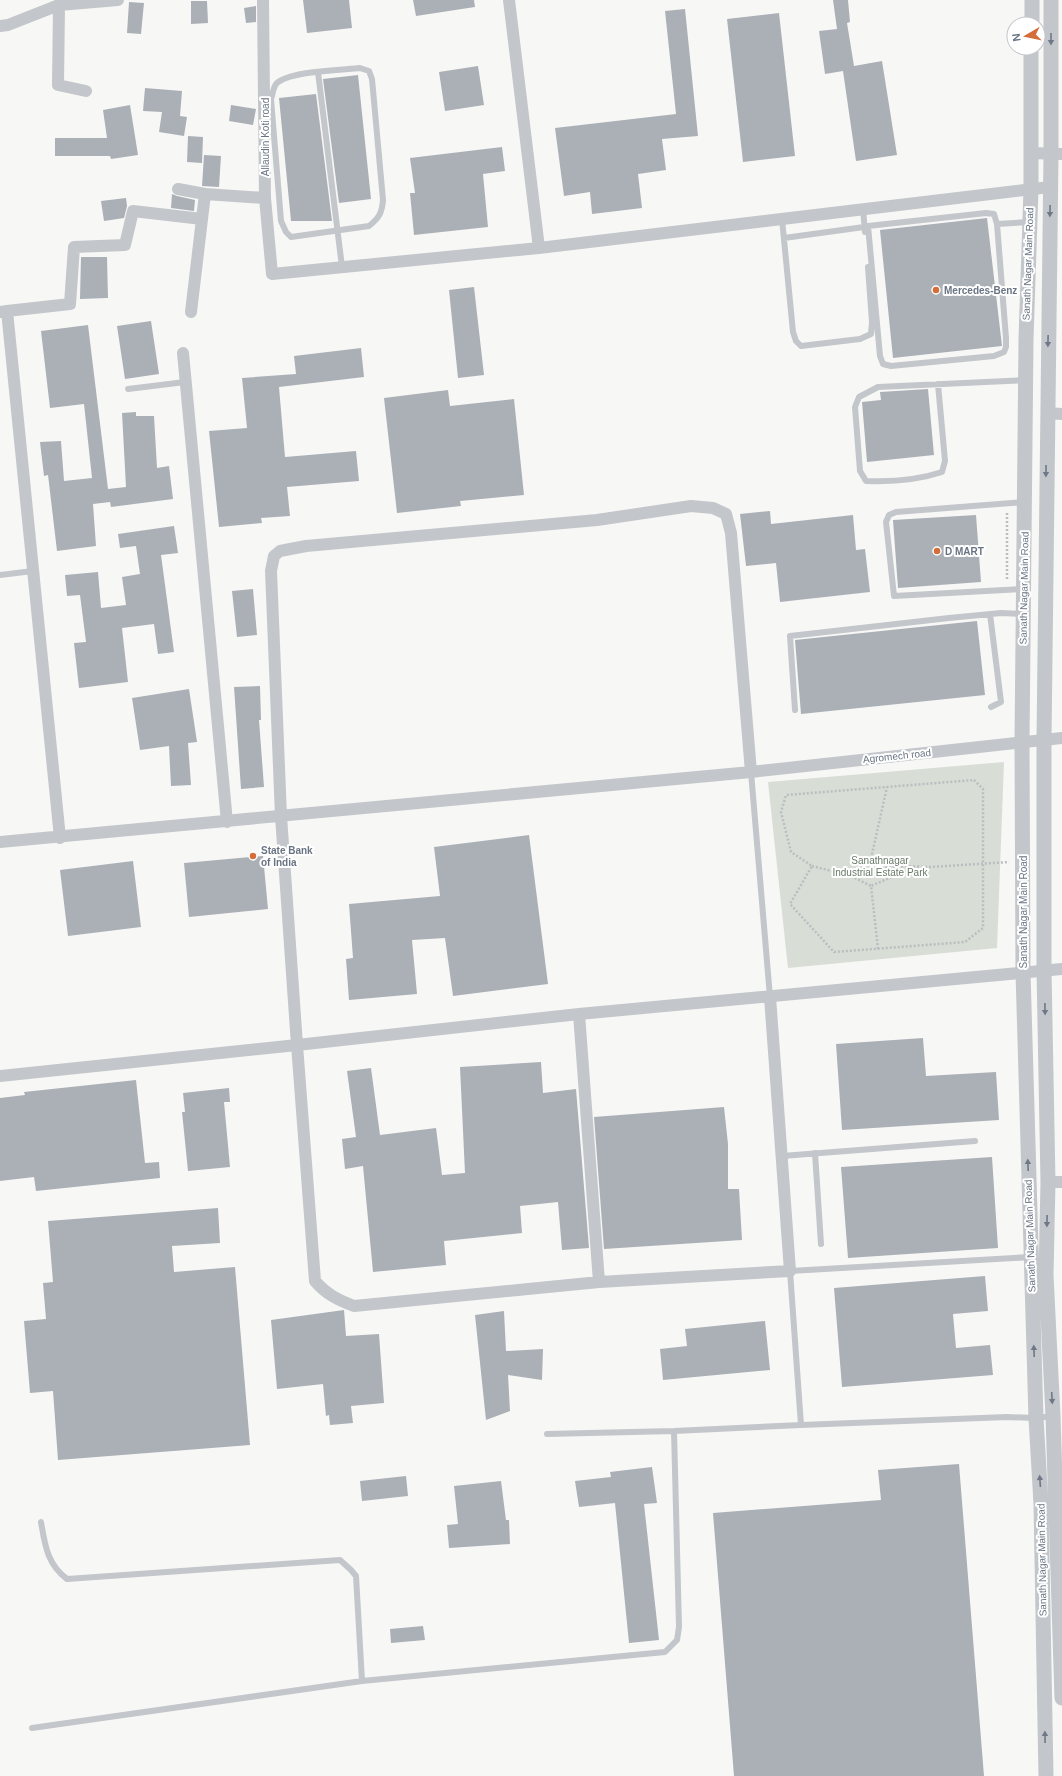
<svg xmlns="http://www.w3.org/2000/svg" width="1062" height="1776" font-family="Helvetica,sans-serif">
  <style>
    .green { fill: #d8ded6 }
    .building { fill: #abb0b7 }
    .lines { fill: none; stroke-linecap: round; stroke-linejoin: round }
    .path { stroke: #bbbdc0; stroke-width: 2.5; stroke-dasharray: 2 2; stroke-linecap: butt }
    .service { stroke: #c3c6ca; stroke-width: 6 }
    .minor { stroke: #c3c6ca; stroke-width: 12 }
    .tertiary { stroke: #c3c6ca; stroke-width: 15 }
    .oneway { fill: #6e7887 }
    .poi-dot { fill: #d36d39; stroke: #fff; stroke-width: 1.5 }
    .labels { text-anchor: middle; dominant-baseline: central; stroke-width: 4; stroke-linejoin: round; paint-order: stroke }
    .street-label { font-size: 10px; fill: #697483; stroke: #fff }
    .poi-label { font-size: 10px; font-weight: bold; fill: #697483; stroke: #fff; text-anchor: start }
    .park-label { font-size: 10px; fill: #697a67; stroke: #fff }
  </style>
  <rect width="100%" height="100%" fill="#f7f7f5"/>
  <path class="green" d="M1004,762L997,948L788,968L768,782Z"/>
  <path class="building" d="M303,0H349L352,28L307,33Z
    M413,0H474L475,7L416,16Z
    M833,0H848L850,22L847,23L854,66L882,61L897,155L856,161L843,71L825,74L819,31L837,29Z
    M191,1H207L208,23L191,24Z
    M129,2L144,3L141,34L127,33Z
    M256,6V22L246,23L244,8Z
    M685,9L698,136L662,139L666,170L638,174L642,208L592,214L590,192L564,196L555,128L676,114L665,11Z
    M779,13L795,156L743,162L727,19Z
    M478,66L484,105L445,111L439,72Z
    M358,75L371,199L339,203L323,79Z
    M145,88L182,91L180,116L187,117L184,136L159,132L162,112L143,111Z
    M316,94L332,221H291L279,98Z
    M130,105L138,155L111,159L110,156H55V138H107L103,110Z
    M231,105L256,109L253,125L229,121Z
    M188,136L203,137L202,163L187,162Z
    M502,147L505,171L483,174L488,227L414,235L410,193H415L410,158Z
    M204,155L221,156L219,187L202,186Z
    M172,194L177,196L195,200L194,211L171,208Z
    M126,198L127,206L124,218L104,221L101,201Z
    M987,218L1002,346L893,358L880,230Z
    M81,257H107L108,298L80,299Z
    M474,287L484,375L458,378L449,290Z
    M151,321L159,374L125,379L117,326Z
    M88,325L108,489L126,487L122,413L136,412V416H154L157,468L169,466L173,499L111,507L110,502L93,504L96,546L57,551L48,475L44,476L40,442L61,441L64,481L92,478L84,404L50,408L41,331Z
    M361,348L364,377L279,387L285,457L356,451L359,481L287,487L290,516L261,518L262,523L219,527L209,431L247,428L242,378L296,374L294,356Z
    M928,389L934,455L867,462L862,402L881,400L880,392Z
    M448,390L450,406L514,399L524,495L460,501L461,506L397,513L384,398Z
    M770,511L771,524L853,515L856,550L865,549L870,592L780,602L776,563L746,566L740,514Z
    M976,515L981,582L898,588L893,520Z
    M174,526L178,553L161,555L174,652L158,654L154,624L122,628L128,682L79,688L74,643L86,642L80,595L67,596L65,575L98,572L101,608L126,605L122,577L140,574L136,546L120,548L118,534Z
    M253,589L257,635L237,637L232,591Z
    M977,621L985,695L801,714L795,640Z
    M260,686L261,720H259L264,787L241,789L234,687Z
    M189,689L197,742L188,743L191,785L171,786L169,746L140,750L132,698Z
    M529,835L548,984L453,996L445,938L412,940L417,994L349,1000L346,959L353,958L349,904L440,896L434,847Z
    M263,856L268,909L189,917L184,863Z
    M133,861L141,927L68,936L60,870Z
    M923,1038L926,1076L996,1072L999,1120L842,1130L836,1044Z
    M541,1062L543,1093L576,1089L589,1248L562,1250L558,1202L520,1206L522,1233L444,1241L446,1265L373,1272L363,1166L345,1169L342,1139L356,1137L347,1071L371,1068L380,1135L436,1128L442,1175L465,1173L460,1067Z
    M136,1080L145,1163L159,1162L160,1178L36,1191L34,1177L0,1181V1098L25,1095L24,1092Z
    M229,1088L230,1102H224L230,1167L188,1171L182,1112H185L183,1093Z
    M724,1107L728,1144V1189H739L742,1240L604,1249L594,1117Z
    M992,1157L998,1248L848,1258L841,1167Z
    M218,1208L220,1243L172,1246L174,1272L235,1267L250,1445L58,1460L53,1391L30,1393L24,1321L46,1319L43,1283L53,1282L48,1221Z
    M985,1276L988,1311L953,1314L956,1348L990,1345L993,1375L842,1387L834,1288Z
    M344,1310L346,1336L379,1334L384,1403L351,1406L353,1423L330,1425L329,1415L326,1416L323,1384L277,1389L271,1320Z
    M504,1311L506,1351L543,1349L542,1380L508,1375L510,1411L486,1420L475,1315Z
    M765,1321L770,1370L663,1380L660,1349L687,1346L685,1329Z
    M959,1464L984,1776H734L713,1513L881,1500L878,1470Z
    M652,1467L657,1503L644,1504L659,1640L629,1643L615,1503L579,1507L575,1481L611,1477L610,1472Z
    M406,1476L408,1496L362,1501L360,1481Z
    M501,1481L506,1520H509L510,1544L449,1548L447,1525L458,1524L454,1486Z
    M423,1626L425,1640L391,1643L390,1629Z"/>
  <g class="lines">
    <path class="path" d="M1007,513V580
      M974,780L983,789V928L965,942L834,952L790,904L812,866L791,852L781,812L786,795Z
      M870,863L884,868L906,866L930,867L1009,862
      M812,866L851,876L870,863L887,787
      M851,876L871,886
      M878,949L871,886L915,867"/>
    <path class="service" d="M360,68L369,71L372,79L383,200C382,213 379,218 369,226L291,237L286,232L281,221L271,99C273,94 273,88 276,84C288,71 342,70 360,68Z
      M318,72L342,267
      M863,209L865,232
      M782,219L793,332L796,341L801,346L860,339L871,334L872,322L868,267
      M997,224L1006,338V347L1004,352L994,356L891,366L883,364L880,356L868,226L986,213L994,214L997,224L1030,222
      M784,238L864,227
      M938,384L945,461L942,472C918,480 891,482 866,481L860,471L855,407L859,397L878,387L1026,380
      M128,389L185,382
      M0,575L33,571
      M1024,589L894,596L886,522L889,515L896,512L1024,502
      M990,614L1001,702L991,707
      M795,710L790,636L949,618L1001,613L1024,614
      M751,772L770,997
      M815,1153L821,1244
      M782,1156L975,1141
      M1031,1257L790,1271L801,1425L1007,1417L1036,1418L1053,1416
      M547,1434L674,1431L801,1425
      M41,1522C45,1545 47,1564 67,1579L340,1560L351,1570L356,1576L362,1681L665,1652L677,1640L679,1627L674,1431
      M32,1728L362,1681"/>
    <path class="minor" d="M263,0L265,198L272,274L539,248L1050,187
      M509,0L539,248
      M59,5L58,85L86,91
      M0,26L8,25L59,5L118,0
      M1031,153L1062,154
      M178,189L205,194
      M7,311L70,304L74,247L125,245L133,211L202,219L205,194L265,198
      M0,312L7,311L60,838
      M191,312L202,219
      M183,353L227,822
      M1047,413L1062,414
      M751,772L731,533L726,514L713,508L691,506L597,520L306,546L280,551L274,556L271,571L281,816L297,1045L579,1014L1062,969
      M0,842L751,772L1062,738
      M579,1014L599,1282
      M0,1076L297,1045L315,1281C326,1294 338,1300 354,1306L599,1282L790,1271L770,997
      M1048,1182H1062"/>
    <path class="tertiary" d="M1051,0V154L1044,740V970L1048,1182L1046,1275L1053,1416L1062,1698
      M1032,24V0
      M1031,48V189L1026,339L1022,742L1023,972L1036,1418L1041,1504L1046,1776"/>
  </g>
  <defs><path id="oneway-solid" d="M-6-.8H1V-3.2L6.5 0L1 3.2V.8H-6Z"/></defs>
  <g class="oneway">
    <use href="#oneway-solid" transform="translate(1051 39) rotate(90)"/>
    <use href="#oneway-solid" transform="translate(1050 211) rotate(91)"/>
    <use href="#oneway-solid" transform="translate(1048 341) rotate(91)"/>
    <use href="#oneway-solid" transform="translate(1046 471) rotate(91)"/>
    <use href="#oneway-solid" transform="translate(1045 1009) rotate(89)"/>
    <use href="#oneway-solid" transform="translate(1028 1165) rotate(-92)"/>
    <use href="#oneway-solid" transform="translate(1047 1221) rotate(91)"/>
    <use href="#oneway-solid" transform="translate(1034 1351) rotate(-92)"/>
    <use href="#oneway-solid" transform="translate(1052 1398) rotate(87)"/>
    <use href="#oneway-solid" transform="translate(1040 1481) rotate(-94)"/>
    <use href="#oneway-solid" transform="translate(1045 1737) rotate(-91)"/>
  </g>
  <g class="poi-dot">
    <circle cx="936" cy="290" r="4"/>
    <circle cx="937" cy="551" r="4"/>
    <circle cx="253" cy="856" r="4"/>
  </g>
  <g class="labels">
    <g class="street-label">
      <text transform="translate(265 137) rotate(-90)">Allaudin Koti road</text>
      <text transform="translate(1028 264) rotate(-88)">Sanath Nagar Main Road</text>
      <text transform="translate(1024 588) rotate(-89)">Sanath Nagar Main Road</text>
      <text transform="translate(897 756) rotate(-6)">Agromech road</text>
      <text transform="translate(1023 912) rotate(-90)">Sanath Nagar Main Road</text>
      <text transform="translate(1030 1236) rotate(-92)">Sanath Nagar Main Road</text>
      <text transform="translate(1042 1560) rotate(-91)">Sanath Nagar Main Road</text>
    </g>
    <g class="poi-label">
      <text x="944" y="290">Mercedes-Benz</text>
      <text x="945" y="551">D MART</text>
      <text x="261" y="850">State Bank<tspan x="261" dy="12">of India</tspan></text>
    </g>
    <g class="park-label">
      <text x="880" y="860">Sanathnagar<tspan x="880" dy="12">Industrial Estate Park</tspan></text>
    </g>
  </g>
  <g transform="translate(1026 36) rotate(261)"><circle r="19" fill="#ffffff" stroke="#c3c7cd"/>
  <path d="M0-3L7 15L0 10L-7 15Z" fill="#d36d39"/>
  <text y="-6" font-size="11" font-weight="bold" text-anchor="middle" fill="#697483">N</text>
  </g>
</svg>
